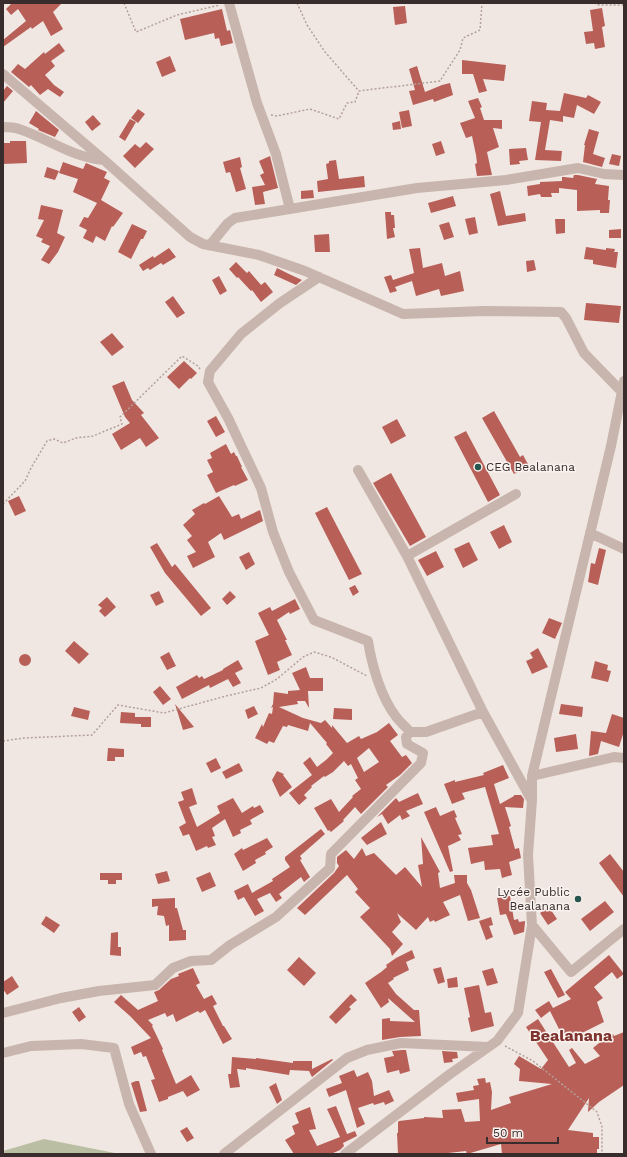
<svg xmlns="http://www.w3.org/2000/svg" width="627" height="1157" font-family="'Work Sans',sans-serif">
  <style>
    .green { fill: #babfa3 }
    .building { fill: #b85f58; fill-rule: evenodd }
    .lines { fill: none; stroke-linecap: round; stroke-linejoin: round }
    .path { stroke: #b4a099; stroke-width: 1.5; stroke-dasharray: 2 2; stroke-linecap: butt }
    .minor { stroke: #c8b6ae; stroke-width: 10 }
    .poi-dot { fill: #265550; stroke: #f9f2ee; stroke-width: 1.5 }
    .labels { text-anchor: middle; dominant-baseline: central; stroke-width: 3; stroke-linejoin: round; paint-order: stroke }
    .poi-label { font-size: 12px; fill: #382d2c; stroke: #f9f2ee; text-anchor: start }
    .district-label { font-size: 16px; font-weight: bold; fill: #7e332e; stroke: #f9f2ee }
  </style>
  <rect width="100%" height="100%" fill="#f1e7e2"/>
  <path class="green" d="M44,1139L120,1154H121H3V1151Z"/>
  <path class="building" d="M12,3H62L53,12L63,29L51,36L43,21L32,29L31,27L3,47V40L26,21L18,9L11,15L6,9Z
    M405,6L407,23L395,25L393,7Z
    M602,8L605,26L602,27L605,47L595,49L594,43L586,44L584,32L593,31L590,10Z
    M222,9L227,31L230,30L233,43L221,46L219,38L215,39L214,33L185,40L180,19Z
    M59,43L65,51L51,61L55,66L45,75L54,85L64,92L60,97L48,89L40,95L31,85L29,87L11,72L18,64L25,69L44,52L45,54Z
    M170,56L176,71L162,77L156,62Z
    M462,60L506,65L504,81L483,79L487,91L479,93L473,74H462Z
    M417,66L425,92L442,85L450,83L453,95L434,102L433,99L413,105L409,91L415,90L409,69Z
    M7,86L13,91L3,103V91Z
    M564,93L586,98L588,95L601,102L594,114L577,105L574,118L563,116V122L550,120L545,150L562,151L561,161L535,160L541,122L529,121L532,101L547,103L546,110L560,111Z
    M478,98L482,107L480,108L484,120H502V129L493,128L499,147L487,152L492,175L477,176L475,164L477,163L476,155L472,136L466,138L460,123L475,118L468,101Z
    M138,109L145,114L138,123L131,118Z
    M409,110L412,126L402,128L399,112Z
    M36,111L59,130L55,137L38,130L39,129L29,123Z
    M93,115L101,124L92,131L85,122Z
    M130,119L136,122L125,141L119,137Z
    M400,121L401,129L393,130L392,123Z
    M589,129L599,132L593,154L605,158L602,167L583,162L585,145H584Z
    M10,141H26L27,163L3,164V143H10Z
    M441,141L445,153L436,156L432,144Z
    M146,142L154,149L135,168L123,156L135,144L140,148Z
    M526,148L528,160L519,161L520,164L510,165L509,149Z
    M612,154L621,156L619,166L609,164Z
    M270,156L278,188L263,192L265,204L255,205L252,187L265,185L260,175L264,173L259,161Z
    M240,157L242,167L240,168L246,189L236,192L230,172L226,173L223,162Z
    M336,160L339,179L364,176L365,187L318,192L317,181L328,179L326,164L329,163V161Z
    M63,162L83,169L86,163L107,172L104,178L110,181L101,200L123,213L113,227L112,226L105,241L96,236L93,243L83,238L87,230L79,226L84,217L88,218L97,203L73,192L78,179L59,173Z
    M47,167L59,171L55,180L44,177Z
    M574,175H578L597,179L595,184L609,186L608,200H610L609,213H600V210L577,211V190L559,188V193H551L552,197H541L540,194L528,196L527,186L540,184V182L562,181V177H564L573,178Z
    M313,190L314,198L301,199V191Z
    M500,191L506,216L525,213L526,221L498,226L490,194Z
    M453,196L456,206L431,213L428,203Z
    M41,205L63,210L57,233L65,237L58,252L49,264L41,260L50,246L41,242L43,239L36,236L44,220L38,219Z
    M385,212H391V215H394L395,228H393L395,237L387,239Z
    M475,217L478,233L469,235L465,219Z
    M555,219H565V233L556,234Z
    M449,222L454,237L444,240L439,225Z
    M132,224L147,231L143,239H141L131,259L118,252Z
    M621,229V238H609V230Z
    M329,234L330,252H315L314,235Z
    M586,247L606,250V248L615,249L614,252H618L616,268L593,264V260L584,259Z
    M169,248L176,257L163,265L161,263L150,270L148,268L143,271L139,265L153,256L154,258Z
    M420,248L423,268L442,263L445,276L460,271L464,291L441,296L439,289L416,296L412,281L395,287L397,291L390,293L384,277L391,275L393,280L414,273L409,249Z
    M534,260L536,270L527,272L526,261Z
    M236,262L247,273L249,271L261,285L265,282L273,292L261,302L252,290L251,291L238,277L237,278L229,269Z
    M277,268L289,274L302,280L296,285L274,275Z
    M219,276L227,291L220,295L212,280Z
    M173,296L185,313L177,318L165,302Z
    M586,303L621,306L619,323L584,320Z
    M112,333L124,347L112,356L100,342Z
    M184,361L197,373L191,379L190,378L179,389L167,377Z
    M124,381L132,400L144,413L141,415L159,438L146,447L140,438L121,450L112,434L130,423L125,417L112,386Z
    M494,411L520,457L523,455L529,466L514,474L482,418Z
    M216,416L225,432L216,437L207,421Z
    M397,419L406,436L391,444L382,427Z
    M466,431L500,495L488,502L454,437Z
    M226,444L231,454L234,452L236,456H237L242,467H241L248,480L235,486L234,485L216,493L207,475L213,472L207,460L212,458L210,453Z
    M391,473L426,537L410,546L373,483Z
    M19,496L26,511L15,516L8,501Z
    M219,496L232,517L239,514L241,519L260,510L263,521L224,540L221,533L208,542L215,557L193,568L187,556L196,552L187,540L192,536L183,525L195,514L192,510L204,503L205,504Z
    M327,507L362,574L349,580L315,513Z
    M504,525L512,542L499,549L490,532Z
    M469,542L478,560L463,568L454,549Z
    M157,543L172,567L175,564L211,608L201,616L165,573L150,547Z
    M599,548L606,550L598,585L588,582L591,563L595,564Z
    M436,551L444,567L427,576L418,560Z
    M249,552L255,564L246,570L239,557Z
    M355,585L359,592L353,596L349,588Z
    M159,591L164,602L156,606L150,595Z
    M230,591L236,597L227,605L222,599Z
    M107,597L116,607L105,617L99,611L102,608L98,605Z
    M295,599L300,609L290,614L289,612L277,620L287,640H285L292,655L277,662L280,670L268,675L255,641L269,635L258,613L270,607L272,611Z
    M549,618L562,623L555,639L542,633Z
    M74,641L89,654L79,664L65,651Z
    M538,648L548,667L532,674L526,661L533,658L530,653Z
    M169,652L176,666L167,670L160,657Z
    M19 660a6 6 0 1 1 12 0a6 6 0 1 1-12 0Z
    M238,660L243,669L235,673L241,683L233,687L228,679L210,688L209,685L182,699L176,687L197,675L199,678L202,676L204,679L223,670V669Z
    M595,661L608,665L607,670L611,671L608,682L591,678Z
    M306,667L310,678H323V691H308L309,708L305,701H297L298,704L279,707L303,718L321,723L325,720L332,728V725L347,743L359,736L361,739L377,732L389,723L398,735L390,741L402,757L406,755L412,763L400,775L386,785L388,787L361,814L355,807L343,820L344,821L331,832L329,830L328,831L314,808L331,799L339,812L353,797L352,796L361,789L355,780L358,778L351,764L348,766L344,761L333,772L325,777L324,776L311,786L312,787L304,795L307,798L299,805L289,793L312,775L303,763L310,757L317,767L326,760L333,753L326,744L327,743L310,723L308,731L288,725L287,727L283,726L274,743L269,741L267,744L255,738L262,724L263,727L269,713L272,714L273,707L271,708L273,704L274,692L288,694V691L300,690L292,673ZM369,748L379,762L364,772L357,758Z
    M160,686L171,699L163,705L153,692Z
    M175,704L194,727L183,730Z
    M561,704L583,707L582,717L559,714Z
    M254,706L258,714L248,719L245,710Z
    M74,707L90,711L88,720L71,716Z
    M334,708L352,709V720L333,719Z
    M121,712L135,713V717H151V727H141V724L120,723Z
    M612,714L624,718V731L619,747L601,741L598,754L589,756L591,731L606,733Z
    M576,734L578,749L556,752L554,738Z
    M108,748L124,749V757H115V761H107Z
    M216,758L221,768L211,773L206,763Z
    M239,763L243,771L226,779L222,772Z
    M503,765L509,778L494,784L500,804L514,796V795H521L524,799L523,808L505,807L511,826L509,827L515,849L519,848L521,858L509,862L512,875L502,878L500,869L485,870L484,861L471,864L468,848L493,845L491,835L499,834L485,787L462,793L465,799L452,804L444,784L455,780V782L484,775L483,773Z
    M277,771L284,774L283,775L292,787L280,797L272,780Z
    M192,788L197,804L189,807L197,827L220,813L217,806L233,798L242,813L253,806L254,808L260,805L264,812L250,820L252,824L240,830L241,833L233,837L225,819L212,828L215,836L212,837L216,845L208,848L207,846L196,851L189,834L183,836L179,827L186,823L178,802L184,800L181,792Z
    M418,793L423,804L406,811L410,816L402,820L400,815L388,824L382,814L377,817L396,798L399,802Z
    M436,807L440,816L454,810L457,817L455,818L462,834L458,835L461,840L448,846L453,871L450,872L424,812Z
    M381,822L387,834L367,845L361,838Z
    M321,829L325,834L300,856L302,859L300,860L310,877L304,882L301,877L279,894L282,898L276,902L270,893L257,899L264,911L255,916L244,897L238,900L234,891L248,884L252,893L273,881L272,879L290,867L285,860V857Z
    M421,837L440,872L438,873L440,888L455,883L454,875H467V883L471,890L480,918L468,921L460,895L443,902L450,915L435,922L434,920L430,922L428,917L416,930L397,913L401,922L392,932L403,944L392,956L390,949L360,917L370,908L355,892L358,889L347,875L305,915L297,908L334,873L339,866L337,863V857L346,850L354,859L362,848L366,856L374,853L396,875L405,867L422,887L418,865L423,864Z
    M267,838L273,847L265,852L266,854L255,860L256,863L243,871L234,854L242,848L243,850Z
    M610,854L624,872V897L599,863Z
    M167,871L170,881L158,884L155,874Z
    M210,872L216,886L202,892L196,878Z
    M100,873H122V880H116V884H108V880H100Z
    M510,896L514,920L518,919L519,922L525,921V922L524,932L514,935L506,914L500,915L497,898Z
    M175,898V908H177L183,930H186V940L169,941V925L166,926L164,916L157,915L158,906L152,907V899Z
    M605,901L614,912L590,931L581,919Z
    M549,907L557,919L548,925L540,913Z
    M46,916L60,925L54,933L41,924Z
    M491,917L493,925L489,926L493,937L486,940L479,921Z
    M118,932V947H121V956L110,955L111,933Z
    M412,950L415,958L406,962L409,970L393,978L394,979L388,983L396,994L414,1010H419L421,1036L400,1037L382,1040V1019L390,1018V1021L415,1022L388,998L389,1002L381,1008L365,983L381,972L387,967L386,965L396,958Z
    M609,955L624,974L617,979L612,972L594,987L603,998L597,1002L604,1022L574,1037L571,1031L563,1037L550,1011L541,1018L535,1010L549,1001L553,1008L571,999L565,992Z
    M299,957L316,973L304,986L287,970Z
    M441,967L445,982L438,984L433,969Z
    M193,968L200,983L196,985L204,999L212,995L217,1004L213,1006L223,1026H224L232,1039L223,1044L205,1010L200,1013L198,1011L176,1022L173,1014L167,1017L165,1013L148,1020L153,1025L152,1026L163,1049L162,1050L176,1084L191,1075L200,1090L187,1097L183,1091L168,1097V1099L159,1102L151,1080L155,1079L146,1056L143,1057L141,1052L134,1055L131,1047L151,1038L130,1016L114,1002L121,995L138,1010L158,1001L154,992L159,990L171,979L179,976L178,974Z
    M493,968L498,983L487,986L482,971Z
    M551,969L565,995L558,998L544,972Z
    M12,976L19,987L7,995L3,989V982Z
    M457,977L458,987L448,988L447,979Z
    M479,985L485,1013L491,1012L494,1026L471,1032L468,1018L470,1017L464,988Z
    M351,994L357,1000L349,1007L351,1009L336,1024L329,1017Z
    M79,1007L86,1017L79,1022L72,1012Z
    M538,1019L569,1067L576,1063L569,1050L572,1048L585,1064L600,1056L593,1048L610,1034L611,1036L613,1034L614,1036L624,1032V1085L599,1102L588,1112L589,1098L568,1130L593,1133V1137H599V1149H597V1154H502L501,1144L467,1154L466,1151L439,1154H398L397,1133H398V1122L399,1121L424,1118V1117L443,1118L442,1110L461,1109L465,1122L480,1121L479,1099L458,1102L456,1093L474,1090L473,1086L479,1085L477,1079L485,1078L486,1083L490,1082L492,1092L491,1110L511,1103L509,1097L552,1084L519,1081L520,1069L514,1064L519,1056L541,1069L548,1060L526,1027Z
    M402,1050H406L410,1071L400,1074L399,1070L387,1073L384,1058L394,1056L392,1051Z
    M442,1051L457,1052L458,1058L452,1059L453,1062L444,1063Z
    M232,1057L256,1059V1058L293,1063V1061H312V1069L332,1059L333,1060L312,1077L309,1071L290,1070L289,1075L246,1068V1070L237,1069L240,1087L230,1088L228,1074H231Z
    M354,1070L357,1077L368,1072L372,1081L374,1096L389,1090L394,1101L385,1105L384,1102L374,1105L373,1103L358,1108L365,1124L357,1128L346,1090L329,1097L326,1089L342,1083L339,1076Z
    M136,1081H139L147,1111L140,1112L131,1083Z
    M276,1083L282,1100L277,1104L269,1087Z
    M336,1106L347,1134L355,1131L357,1136L343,1143L344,1146L340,1150L331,1154H294L285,1140L295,1134L292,1126L299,1123L295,1113L310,1107L316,1129L309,1130L317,1146L340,1137L327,1109Z
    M187,1127L194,1138L187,1142L180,1131Z"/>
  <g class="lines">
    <path class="path" d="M124,3L136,32L177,15L220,5
      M297,3L307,25L325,52L359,91L440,81L460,50L463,38L480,30L482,3
      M594,3L599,5H624
      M271,115L277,116L310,109L339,119L347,103L355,102L359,91
      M3,504L25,481L31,468L47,441L54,439L63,443L76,438L93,436L122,424L120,417L182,356L198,366L200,369
      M3,741L24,738L92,735L118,705L164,713L226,696L261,688L277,679L303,657L314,652L331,657L367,676
      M505,1046L533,1061L597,1112L602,1127V1154"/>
    <path class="minor" d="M229,3L257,103L276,154L290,209
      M3,74L104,160L190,237L203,244L259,255L305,271L403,314L484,311L561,312L566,318L584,353L621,391
      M3,127C8,127 14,127 19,129C47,138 73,158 104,160
      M210,245L228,223L235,218L417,188L506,180L578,168L604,174L624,175
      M319,277L280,303L241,334L210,371L208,382L228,418L261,488L273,532L289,572L314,620L368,641C372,666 381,698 397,718C401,723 406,727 410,732H426L483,712L531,799
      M358,470L407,556
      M590,533L624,549
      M483,712L407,556L516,494
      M532,776L614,757L624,758
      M532,925L571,972L624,929
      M3,1013L61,998L99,991L155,985L173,968L191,961L211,960L230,945L276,917L330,868L331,854L421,763L423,753L407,744L406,737L410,732
      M3,1053L31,1046L81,1044L114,1048L129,1104L151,1154
      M224,1154L347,1058L367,1050L401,1043L488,1047
      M345,1154L450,1074L497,1041L518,1013L532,925L528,855L532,800V776L611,446L624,381"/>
  </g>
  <g class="poi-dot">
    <circle cx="478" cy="467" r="4"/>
    <circle cx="578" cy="899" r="4"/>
  </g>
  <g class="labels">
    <g class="poi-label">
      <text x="486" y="467">CEG Bealanana</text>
      <text x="570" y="892" text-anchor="end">Lycée Public<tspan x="570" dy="14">Bealanana</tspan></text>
    </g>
    <g class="district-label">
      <text x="571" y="1035">Bealanana</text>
    </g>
  </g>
  <rect width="627" height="1157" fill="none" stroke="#382d2c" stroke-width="8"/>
  <path d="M487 1137v6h71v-6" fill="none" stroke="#382d2c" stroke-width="2"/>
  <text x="493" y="1137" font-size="12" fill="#382d2c" stroke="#f9f2ee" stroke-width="3" paint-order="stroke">50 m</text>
</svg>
